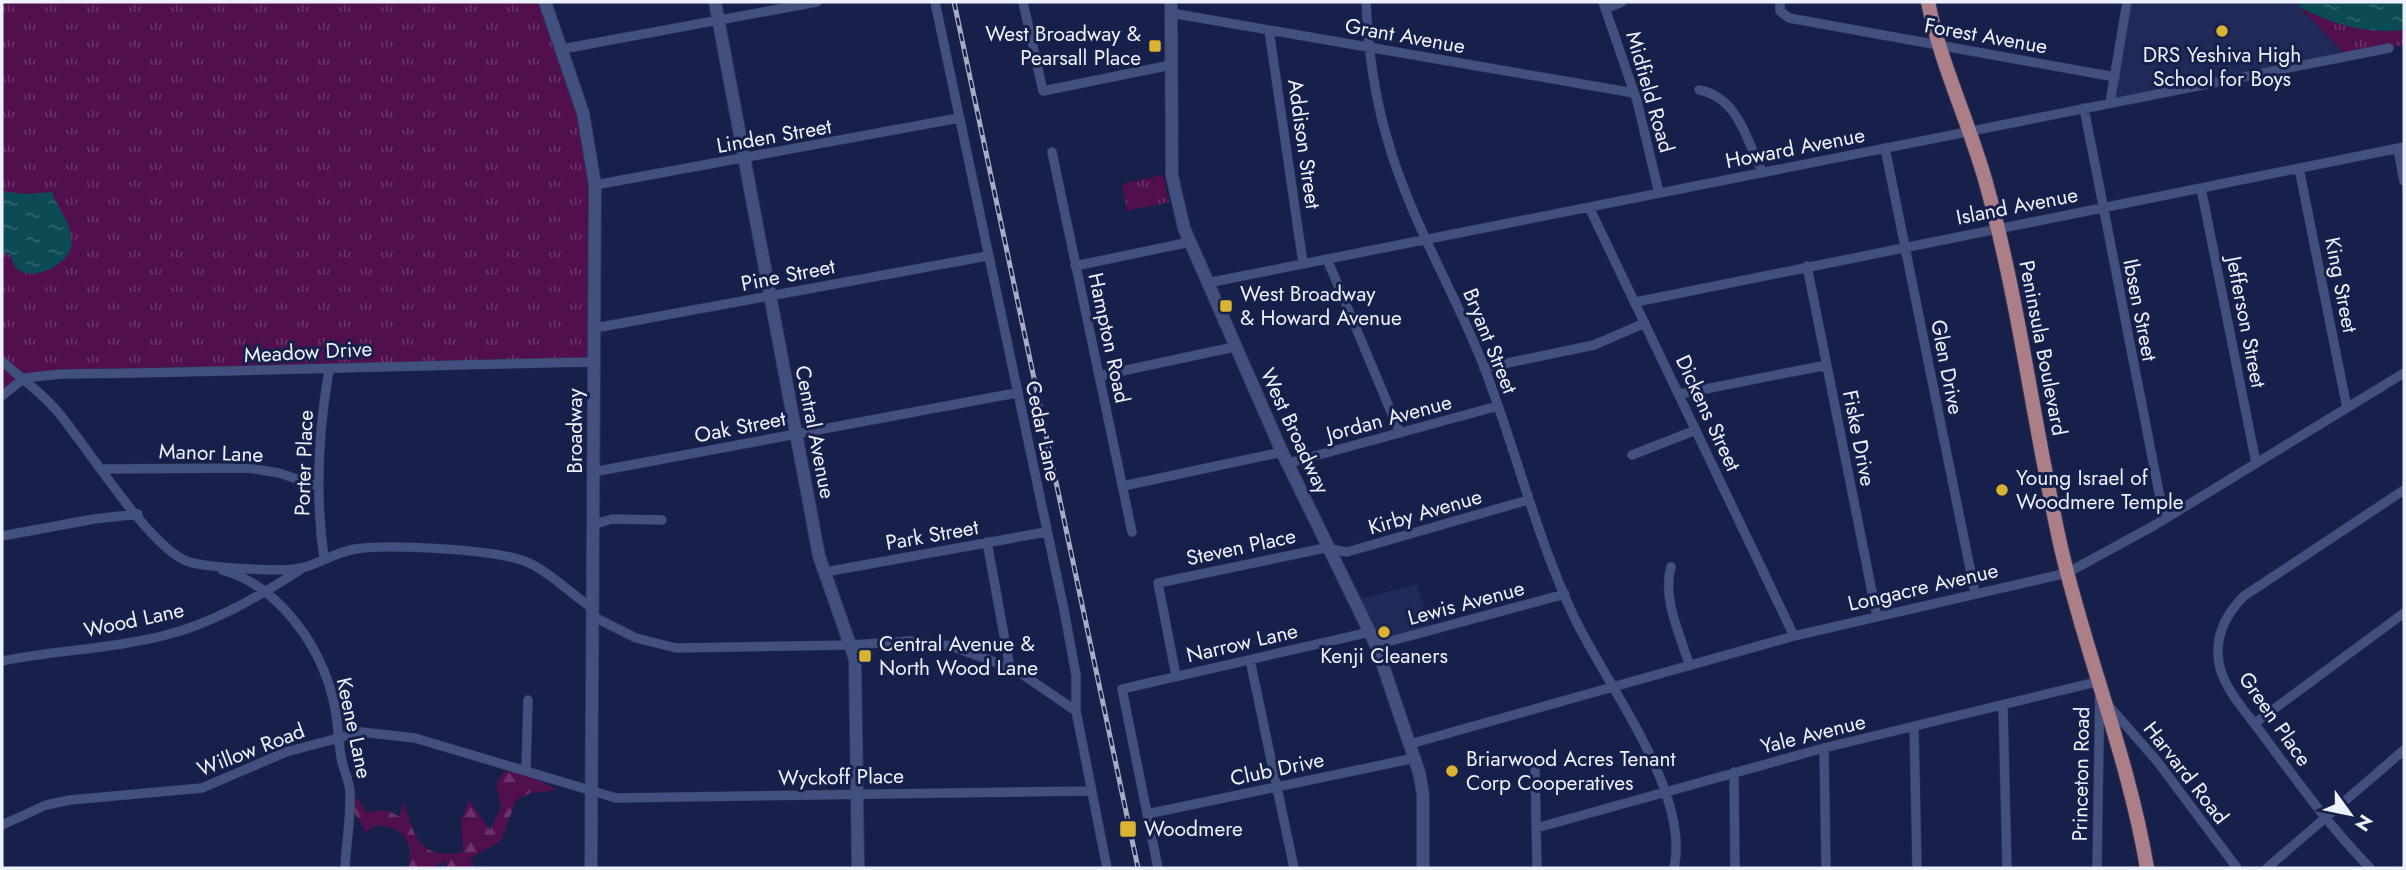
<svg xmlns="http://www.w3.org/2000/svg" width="2406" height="870" font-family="Jost,sans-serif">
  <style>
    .built { fill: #1f2a59 }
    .grass { fill: url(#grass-tufts) }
    .forest { fill: url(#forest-firs) }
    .water { fill: url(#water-ripples) }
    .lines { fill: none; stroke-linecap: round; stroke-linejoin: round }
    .street-casing { stroke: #333658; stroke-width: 10 }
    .secondary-casing { stroke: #333658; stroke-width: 14 }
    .primary-casing { stroke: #333658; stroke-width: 16 }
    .street { stroke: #42507f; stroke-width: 9 }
    .secondary { stroke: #42507f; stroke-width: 12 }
    .primary { stroke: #ac7e87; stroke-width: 14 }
    .rail-casing { stroke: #a7acc2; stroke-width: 5 }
    .rail { stroke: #17204a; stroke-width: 2.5; stroke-dasharray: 8; stroke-linecap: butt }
    .poi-dot { fill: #dbb333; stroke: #17204a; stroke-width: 2.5 }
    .labels { text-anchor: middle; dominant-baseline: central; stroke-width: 6; stroke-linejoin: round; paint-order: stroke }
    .poi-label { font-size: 21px; fill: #edf1fd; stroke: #17204a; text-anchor: start }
    .street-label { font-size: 21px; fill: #edf1fd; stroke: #17204a }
  </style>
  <defs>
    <pattern id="grass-tufts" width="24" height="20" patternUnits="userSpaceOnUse" patternTransform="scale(1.75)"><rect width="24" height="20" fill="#510f4e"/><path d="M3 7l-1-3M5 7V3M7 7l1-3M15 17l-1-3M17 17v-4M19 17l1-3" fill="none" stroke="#6a3268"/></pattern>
    <pattern id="forest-firs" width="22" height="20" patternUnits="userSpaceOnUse" patternTransform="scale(1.75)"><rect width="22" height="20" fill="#510f4e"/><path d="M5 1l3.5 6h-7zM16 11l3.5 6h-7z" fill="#6a3268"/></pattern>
    <pattern id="water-ripples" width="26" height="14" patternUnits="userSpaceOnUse" patternTransform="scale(1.75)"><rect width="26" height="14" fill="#0c4a54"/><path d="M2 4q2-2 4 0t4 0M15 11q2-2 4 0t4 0" fill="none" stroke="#30656e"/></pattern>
  </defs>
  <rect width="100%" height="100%" fill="#17204a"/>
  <path class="built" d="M2127,2H2300L2299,7L2346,55L2110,101Z
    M1417,584L1430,628L1378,644L1359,599Z"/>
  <path class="grass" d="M2,2H543L564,62L588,157V358L24,378L2,398Z
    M2299,7C2336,25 2364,34 2404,30V45L2346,55Z
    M1163,175L1169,202L1127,211L1122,184Z"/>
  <path class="forest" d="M504,772L526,773L557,790L530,793L516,800L501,841L470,858L474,868H448L445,860L433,868H408C416,842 401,824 373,826L366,833L353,810L356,796L367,813C379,809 388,809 399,817L404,801C413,836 420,861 463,852L461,822L469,800L490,830L501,807L496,784Z"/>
  <path class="water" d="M2300,2H2404V30C2364,34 2336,25 2299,7Z
    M2,191L25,194L52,192C58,210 75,226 71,247C68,265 32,282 17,269C14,266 12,259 10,255L2,253Z"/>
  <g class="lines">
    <g class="street-casing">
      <path id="street" d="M935,2L1064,610L1076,675V711L1107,868
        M1023,2L1043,91L1171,65
        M1366,2C1368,47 1374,94 1387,138C1409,218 1454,290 1484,367C1516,450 1536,536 1574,617C1606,684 1691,793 1674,868
        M1603,2L1637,101L1659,193
        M1780,2V11L1789,18L2115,77
        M1607,8L1622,2
        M1171,13L1634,93
        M1269,30L1303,263
        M562,49L817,2
        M1699,90C1738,97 1747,140 1762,172
        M2110,103L2127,2
        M2084,108L2164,518
        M1885,148L1975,593
        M2398,149L2404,181
        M1052,152L1132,532
        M2299,168L2347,408
        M595,185L959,118
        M2201,188L2256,463
        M1589,207L1794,636
        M1327,259L1400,433
        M1075,266L1190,242
        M1807,266L1877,617
        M1207,283L2389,48
        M1636,302L2404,147
        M595,328L987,256
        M2,361C20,378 40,391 57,411C87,446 145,541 184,560C200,568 288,573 305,567C322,562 337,552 355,549C387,544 500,549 529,563C553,574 571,595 594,609
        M1484,368L1594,345L1645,323
        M1099,376L1234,347
        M24,378L61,374C239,372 417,365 594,362
        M1680,394L1827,365
        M2,396L24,378
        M1632,455L1696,430
        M1289,463L1498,406
        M101,469L248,468L279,473L318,486
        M593,472L1016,393
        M1123,486L1282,452
        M595,524L612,519L662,520
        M2,536L94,519L138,514
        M987,542L1010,668
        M324,558C315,495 318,433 329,370
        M1671,567C1662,598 1680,634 1689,664
        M222,570C278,585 320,645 333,699C338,718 338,738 341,757C343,770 350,781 350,793C351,818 346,844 345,868
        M825,572L1046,532
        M594,617L636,638L676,648L851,645L910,641L951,646L1016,670L1076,711
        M1376,645L1565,594
        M1250,660L1294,868
        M2,661C56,650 112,649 166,635C214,623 259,596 300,570
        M1176,676L1158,583L1325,548L1347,552L1528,500
        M2003,705L2007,868
        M2108,705L2157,761L2237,868
        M2255,723L2404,613
        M1914,726L1917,868
        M1410,744L1794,636L2067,573L2155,525L2404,373
        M1824,748L1826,868
        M1535,768L1537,868
        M526,770L528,700
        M1734,772L1735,868
        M1147,814L1415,758
        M2,825L46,805L70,800L202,788L286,752L361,732L415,738L616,798L1092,791
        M1536,828L1824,748L2100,681L2097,868
        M1158,868L1122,689L1370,632
        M2267,868L2404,750
        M2370,868C2330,827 2297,781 2263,735C2248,714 2227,693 2220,668C2213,639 2224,616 2244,596L2404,490"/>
    </g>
    <g class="secondary-casing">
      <path id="secondary" d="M545,2L583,113L595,185L591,868
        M715,2L819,556L855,659L858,868
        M1171,2L1172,176L1184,228L1282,452L1376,645L1419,772L1423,794V868"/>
    </g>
    <g class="primary-casing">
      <path id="primary" d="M1928,2C1941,65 1969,122 1986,183C2020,304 2034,430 2062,552C2087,658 2129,760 2147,868"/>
    </g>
    <use href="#street" class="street"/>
    <use href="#secondary" class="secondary"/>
    <use href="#primary" class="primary"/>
    <g class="rail-casing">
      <path id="rail" d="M954,2L1138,868"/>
    </g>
    <use href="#rail" class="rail"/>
  </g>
  <g class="poi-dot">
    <circle cx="2222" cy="31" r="7"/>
    <rect x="1148" y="39" width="14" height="14" rx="3.5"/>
    <rect x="1219" y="299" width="14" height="14" rx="3.5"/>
    <circle cx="2002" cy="490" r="7"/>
    <circle cx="1384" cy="632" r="7"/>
    <rect x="858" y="649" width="14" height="14" rx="3.5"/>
    <circle cx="1452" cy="771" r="7"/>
    <rect x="1119" y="820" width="18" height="18" rx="3.5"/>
  </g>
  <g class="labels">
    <g class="poi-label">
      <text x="1141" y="34" text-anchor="end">West Broadway &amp;<tspan x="1141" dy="24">Pearsall Place</tspan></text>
      <text x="2222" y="55" text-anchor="middle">DRS Yeshiva High<tspan x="2222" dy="24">School for Boys</tspan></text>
      <text x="1240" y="294">West Broadway<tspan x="1240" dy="24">&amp; Howard Avenue</tspan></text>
      <text x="2016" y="478">Young Israel of<tspan x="2016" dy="24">Woodmere Temple</tspan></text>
      <text x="879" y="644">Central Avenue &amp;<tspan x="879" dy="24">North Wood Lane</tspan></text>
      <text x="1384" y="656" text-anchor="middle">Kenji Cleaners</text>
      <text x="1466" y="759">Briarwood Acres Tenant<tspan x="1466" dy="24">Corp Cooperatives</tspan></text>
      <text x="1144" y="829">Woodmere</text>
    </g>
    <g class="street-label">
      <text transform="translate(1405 36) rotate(10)">Grant Avenue</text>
      <text transform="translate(1986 36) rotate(10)">Forest Avenue</text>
      <text transform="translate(1650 92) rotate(74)">Midfield Road</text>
      <text transform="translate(774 136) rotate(-10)">Linden Street</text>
      <text transform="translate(1304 144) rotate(82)">Addison Street</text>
      <text transform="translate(1795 148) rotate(-11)">Howard Avenue</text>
      <text transform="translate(2017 206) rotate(-11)">Island Avenue</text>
      <text transform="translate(788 275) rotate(-11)">Pine Street</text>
      <text transform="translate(2341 285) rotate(79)">King Street</text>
      <text transform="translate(2140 310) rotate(79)">Ibsen Street</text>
      <text transform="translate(2246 322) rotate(79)">Jefferson Street</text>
      <text transform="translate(1109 338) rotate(78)">Hampton Road</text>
      <text transform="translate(1490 341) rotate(68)">Bryant Street</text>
      <text transform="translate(2043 348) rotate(79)">Peninsula Boulevard</text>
      <text transform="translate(308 352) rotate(-3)">Meadow Drive</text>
      <text transform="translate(1947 367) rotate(79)">Glen Drive</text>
      <text transform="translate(1708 413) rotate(65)">Dickens Street</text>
      <text transform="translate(1389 418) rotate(-15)">Jordan Avenue</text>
      <text transform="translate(740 427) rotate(-11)">Oak Street</text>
      <text transform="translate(575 431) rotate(-90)">Broadway</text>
      <text transform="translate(1043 431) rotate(78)">Cedar Lane</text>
      <text transform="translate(1295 431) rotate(65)">West Broadway</text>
      <text transform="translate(815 432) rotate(79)">Central Avenue</text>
      <text transform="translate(1859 438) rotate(79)">Fiske Drive</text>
      <text transform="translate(211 453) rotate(2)">Manor Lane</text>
      <text transform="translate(304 463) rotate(-88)">Porter Place</text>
      <text transform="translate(1425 512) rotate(-16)">Kirby Avenue</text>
      <text transform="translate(932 535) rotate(-10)">Park Street</text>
      <text transform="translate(1241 547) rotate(-12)">Steven Place</text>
      <text transform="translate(1923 587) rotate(-13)">Longacre Avenue</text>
      <text transform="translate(1466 603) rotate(-15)">Lewis Avenue</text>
      <text transform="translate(134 620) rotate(-12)">Wood Lane</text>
      <text transform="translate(1242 643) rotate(-13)">Narrow Lane</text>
      <text transform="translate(2275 719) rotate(55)">Green Place</text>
      <text transform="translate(354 728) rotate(78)">Keene Lane</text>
      <text transform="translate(1813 734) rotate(-14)">Yale Avenue</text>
      <text transform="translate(251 750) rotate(-21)">Willow Road</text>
      <text transform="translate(1277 769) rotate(-12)">Club Drive</text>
      <text transform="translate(2186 773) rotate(52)">Harvard Road</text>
      <text transform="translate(2081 774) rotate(-89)">Princeton Road</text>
      <text transform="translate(841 777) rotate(-1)">Wyckoff Place</text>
    </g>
  </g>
  <rect width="2406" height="870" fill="none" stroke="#edf1fd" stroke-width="7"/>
  <g transform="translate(2350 814) rotate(123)" stroke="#17204a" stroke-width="5" paint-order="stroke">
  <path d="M0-5L12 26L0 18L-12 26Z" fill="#edf1fd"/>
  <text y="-10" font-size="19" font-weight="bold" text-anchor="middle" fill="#edf1fd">N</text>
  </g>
</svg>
